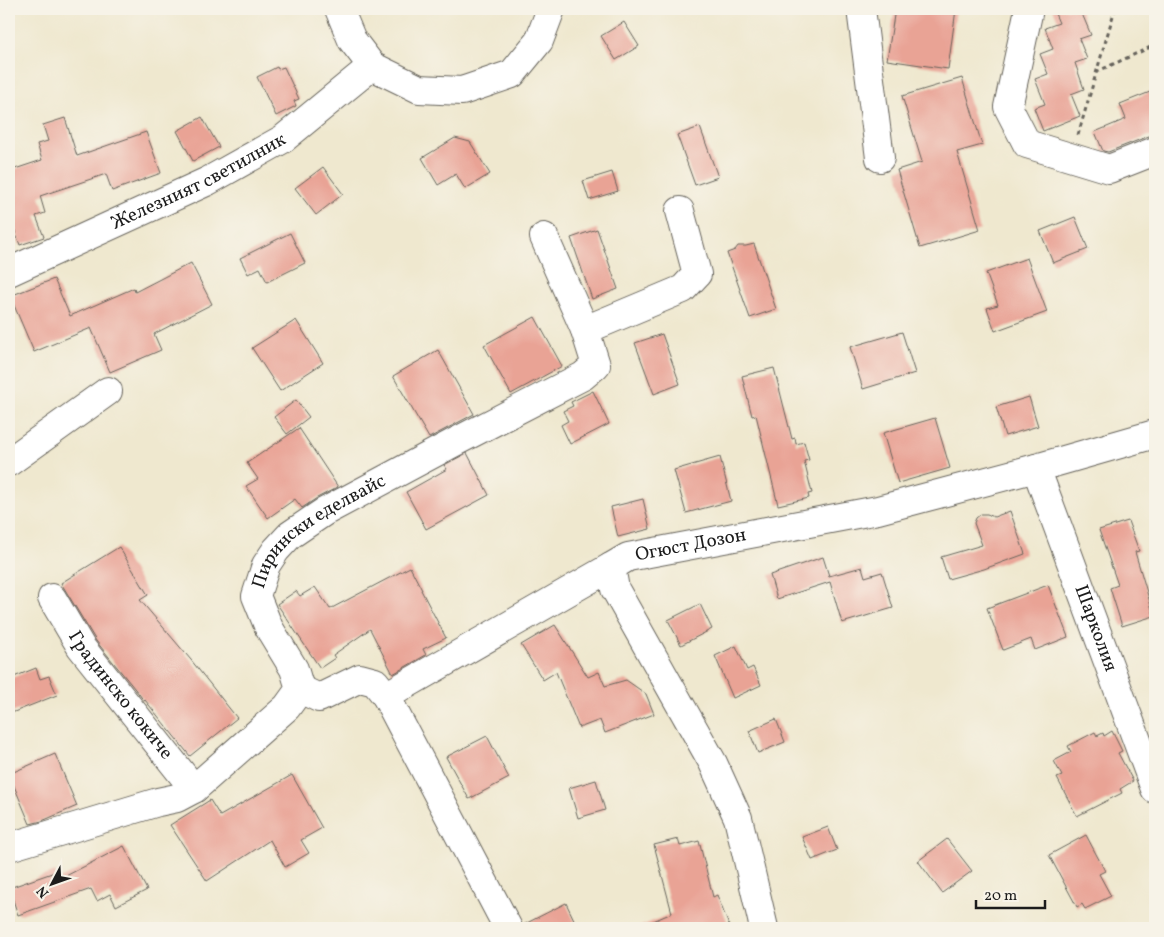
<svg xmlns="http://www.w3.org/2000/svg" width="1164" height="937" font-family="Vollkorn,serif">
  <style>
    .building { fill: #e9a395 }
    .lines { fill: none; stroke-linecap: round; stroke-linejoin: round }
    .minor-casing { stroke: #66635b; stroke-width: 30 }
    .path { stroke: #66635b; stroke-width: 3; stroke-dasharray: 4 4; stroke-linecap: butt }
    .minor { stroke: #fff; stroke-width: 28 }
    .labels { text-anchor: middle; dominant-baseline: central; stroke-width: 4.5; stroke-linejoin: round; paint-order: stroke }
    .street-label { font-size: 19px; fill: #1c1c1c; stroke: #f7f3e8 }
  </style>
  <rect width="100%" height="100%" fill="#f7f3e8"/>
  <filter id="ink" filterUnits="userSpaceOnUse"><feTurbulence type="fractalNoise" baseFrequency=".02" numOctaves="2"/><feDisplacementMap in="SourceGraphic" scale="10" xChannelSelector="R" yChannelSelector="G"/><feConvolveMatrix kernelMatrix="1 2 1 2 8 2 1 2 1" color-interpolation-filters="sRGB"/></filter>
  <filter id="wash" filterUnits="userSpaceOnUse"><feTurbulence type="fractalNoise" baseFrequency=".0096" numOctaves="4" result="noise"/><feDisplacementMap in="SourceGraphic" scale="20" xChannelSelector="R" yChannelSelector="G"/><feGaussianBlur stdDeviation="1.12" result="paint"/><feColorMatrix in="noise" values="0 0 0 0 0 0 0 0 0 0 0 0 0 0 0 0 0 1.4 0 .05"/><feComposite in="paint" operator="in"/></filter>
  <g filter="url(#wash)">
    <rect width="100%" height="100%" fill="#efe8cf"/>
    <g id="blocks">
      <path class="building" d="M895,9H956L948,69L887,60Z
        M1053,9H1080L1091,35L1079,39L1087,59L1075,63L1084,89L1071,94L1080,116L1043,131L1034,108L1045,104L1035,79L1048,74L1040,54L1053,49L1045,28L1059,23Z
        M624,22L639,46L616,60L601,36Z
        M277,67L278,69L284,67L299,99L294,101L296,106L276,116L257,77Z
        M962,78L982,145L957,152L980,230L920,248L897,170L922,162L902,96Z
        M1155,90V136H1149L1108,152L1103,151L1095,132L1126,119L1120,104Z
        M202,117L219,147L193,161L177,131Z
        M65,118L77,156L146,132L161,173L112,191L106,174L40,196L45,213L36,216L44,237L20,245L9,215V171L42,160L37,144L48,141L43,125Z
        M700,127L718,177L695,185L677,135Z
        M455,138L470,142L490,174L465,189L456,174L438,185L422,158Z
        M323,167L343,194L316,215L295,188Z
        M612,172L618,191L589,200L583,181Z
        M1075,217L1088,249L1053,263L1040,231Z
        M597,229L618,289L592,299L571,238Z
        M290,233L305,263L267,282L260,268L248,274L240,258Z
        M754,244L776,309L750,318L727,253L735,250L738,246H746Z
        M1027,258L1047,312L995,331L987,308L998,305L986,273Z
        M191,263L212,304L154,334L161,350L110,372L91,328L34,352L10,296L54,279L70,316L134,288L135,292Z
        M535,317L562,366L511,394L484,345Z
        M296,320L323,363L280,391L252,348Z
        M902,332L915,373L863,389L850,347Z
        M662,334L680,384L654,394L635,343Z
        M438,350L474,414L429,438L393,376Z
        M774,368L792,439L795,438L796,444L804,442L809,460L804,461L812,493L808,494L809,498L778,505L756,415L752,416L742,376Z
        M593,391L609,424L570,444L561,425L568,421L563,411L573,406L571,402Z
        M1029,397L1038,426L1005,436L996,407Z
        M296,400L309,417L287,434L274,417Z
        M935,418L950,468L898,483L883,433Z
        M299,428L338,487L317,498L302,508L295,499L268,518L246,486L258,479L247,463Z
        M467,453L489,495L426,529L406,492L447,469L444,465Z
        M720,457L731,501L686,513L674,470Z
        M643,499L650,529L618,537L611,507Z
        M1010,511L1025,554L984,569L948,579L941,557L982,545L974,523L976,518L981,514H987L994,517Z
        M1128,521L1139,551L1135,552L1154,616L1122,626L1110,588L1118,585L1099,530Z
        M119,547L148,595L140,600L191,660L237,718L190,756L145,700L144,701L139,694L96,641L61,583Z
        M823,557L829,576L862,567L865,577L882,572L893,608L842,623L830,582L777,599L770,575Z
        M410,567L422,590H421L446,638L423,649L426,655L393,674L370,629L333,655L335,658L320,668L277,604L296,591L300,596L315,587L330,609Z
        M1048,585L1068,637L1035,650L1031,639L1003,650L987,608Z
        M700,604L712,629L681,645L668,620Z
        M555,625L588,677L599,672L605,686L626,680L646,694L654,714L605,733L600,720L579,728L556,672L543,680L521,645Z
        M736,646L747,670L753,667L761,685L733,698L715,656Z
        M36,668L40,679L49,676L57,695L9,714V679Z
        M776,719L785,742L758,753L749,731Z
        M1112,731L1122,751L1118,753L1133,781L1120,789L1122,793L1077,816L1057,778L1062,776L1054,761L1071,752L1068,746L1095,732L1097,736L1103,733L1104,736Z
        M487,736L509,778L469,799L446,757Z
        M55,754L77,806L42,821L30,824L9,774Z
        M292,775L322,828L301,840L309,853L285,867L270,840L207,881L170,825L210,800L220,816Z
        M596,780L605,810L578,818L569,788Z
        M828,827L837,850L812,860L802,837Z
        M1086,835L1105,871L1099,874L1111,896L1085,909L1082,904L1077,907L1049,855Z
        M678,839L680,846L699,841L713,897L717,895L730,928H637L672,913L654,845Z
        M947,839L972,871L942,893L918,861Z
        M124,846L147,890L116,906L110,894L97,901L91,889L18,915L9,888L55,872L58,880Z
        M566,903L578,928H524L523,925Z"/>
    </g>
  </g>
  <g filter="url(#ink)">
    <use href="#blocks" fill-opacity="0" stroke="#66635b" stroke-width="1"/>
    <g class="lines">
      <g class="minor-casing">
        <g id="minor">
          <path d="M339,9L352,40L372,66L419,89L462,91L512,74L539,41L551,9"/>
          <path d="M861,9L880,158"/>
          <path d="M1029,9L1008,107L1027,144L1109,169L1155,151"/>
          <path id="s1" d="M9,272L208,181L283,139L372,66"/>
          <path d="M585,330L683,289L697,274L680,211"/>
          <path d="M9,462L108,391"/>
          <path id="s2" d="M1036,468L1155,789"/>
          <path id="s3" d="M52,598L81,647L194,789"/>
          <path id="s4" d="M300,689L294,669L269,628L256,596L266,565L276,550L290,535L324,512L455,442L583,376L596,365L585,330L544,237"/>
          <path d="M300,689L319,698L360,678L375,682L386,696L508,928"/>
          <path d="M386,696L611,567"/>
          <path d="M9,847L158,802L177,798L194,789L287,707L300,689"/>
          <path id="s5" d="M764,928L738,818L713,763L615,589L611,567L628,557L878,510L1036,468L1155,434"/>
        </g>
      </g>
      <path class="path" d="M1096,72L1155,45
        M1078,135L1115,9"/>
      <use href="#minor" class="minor"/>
    </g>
  </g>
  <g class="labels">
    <g class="street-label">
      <text stroke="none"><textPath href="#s1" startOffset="210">Железният светилник</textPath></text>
      <text stroke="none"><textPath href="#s4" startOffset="198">Пирински еделвайс</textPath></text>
      <text stroke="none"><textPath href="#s5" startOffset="479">Огюст Дозон</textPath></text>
      <text stroke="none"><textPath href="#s2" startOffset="171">Шарколия</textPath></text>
      <text stroke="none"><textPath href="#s3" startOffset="119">Градинско кокиче</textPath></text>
    </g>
  </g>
  <rect width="1164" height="937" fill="none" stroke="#f7f3e8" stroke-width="30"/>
  <g transform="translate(52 884) rotate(229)" stroke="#f7f3e8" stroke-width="4" paint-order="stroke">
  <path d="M0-4L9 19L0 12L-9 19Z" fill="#1c1c1c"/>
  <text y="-8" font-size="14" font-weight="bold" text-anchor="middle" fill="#1c1c1c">N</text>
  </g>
  <path d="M976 900v8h69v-8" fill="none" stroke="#1c1c1c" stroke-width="2.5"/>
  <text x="984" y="900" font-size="15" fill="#1c1c1c" stroke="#f7f3e8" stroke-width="4" paint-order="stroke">20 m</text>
</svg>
